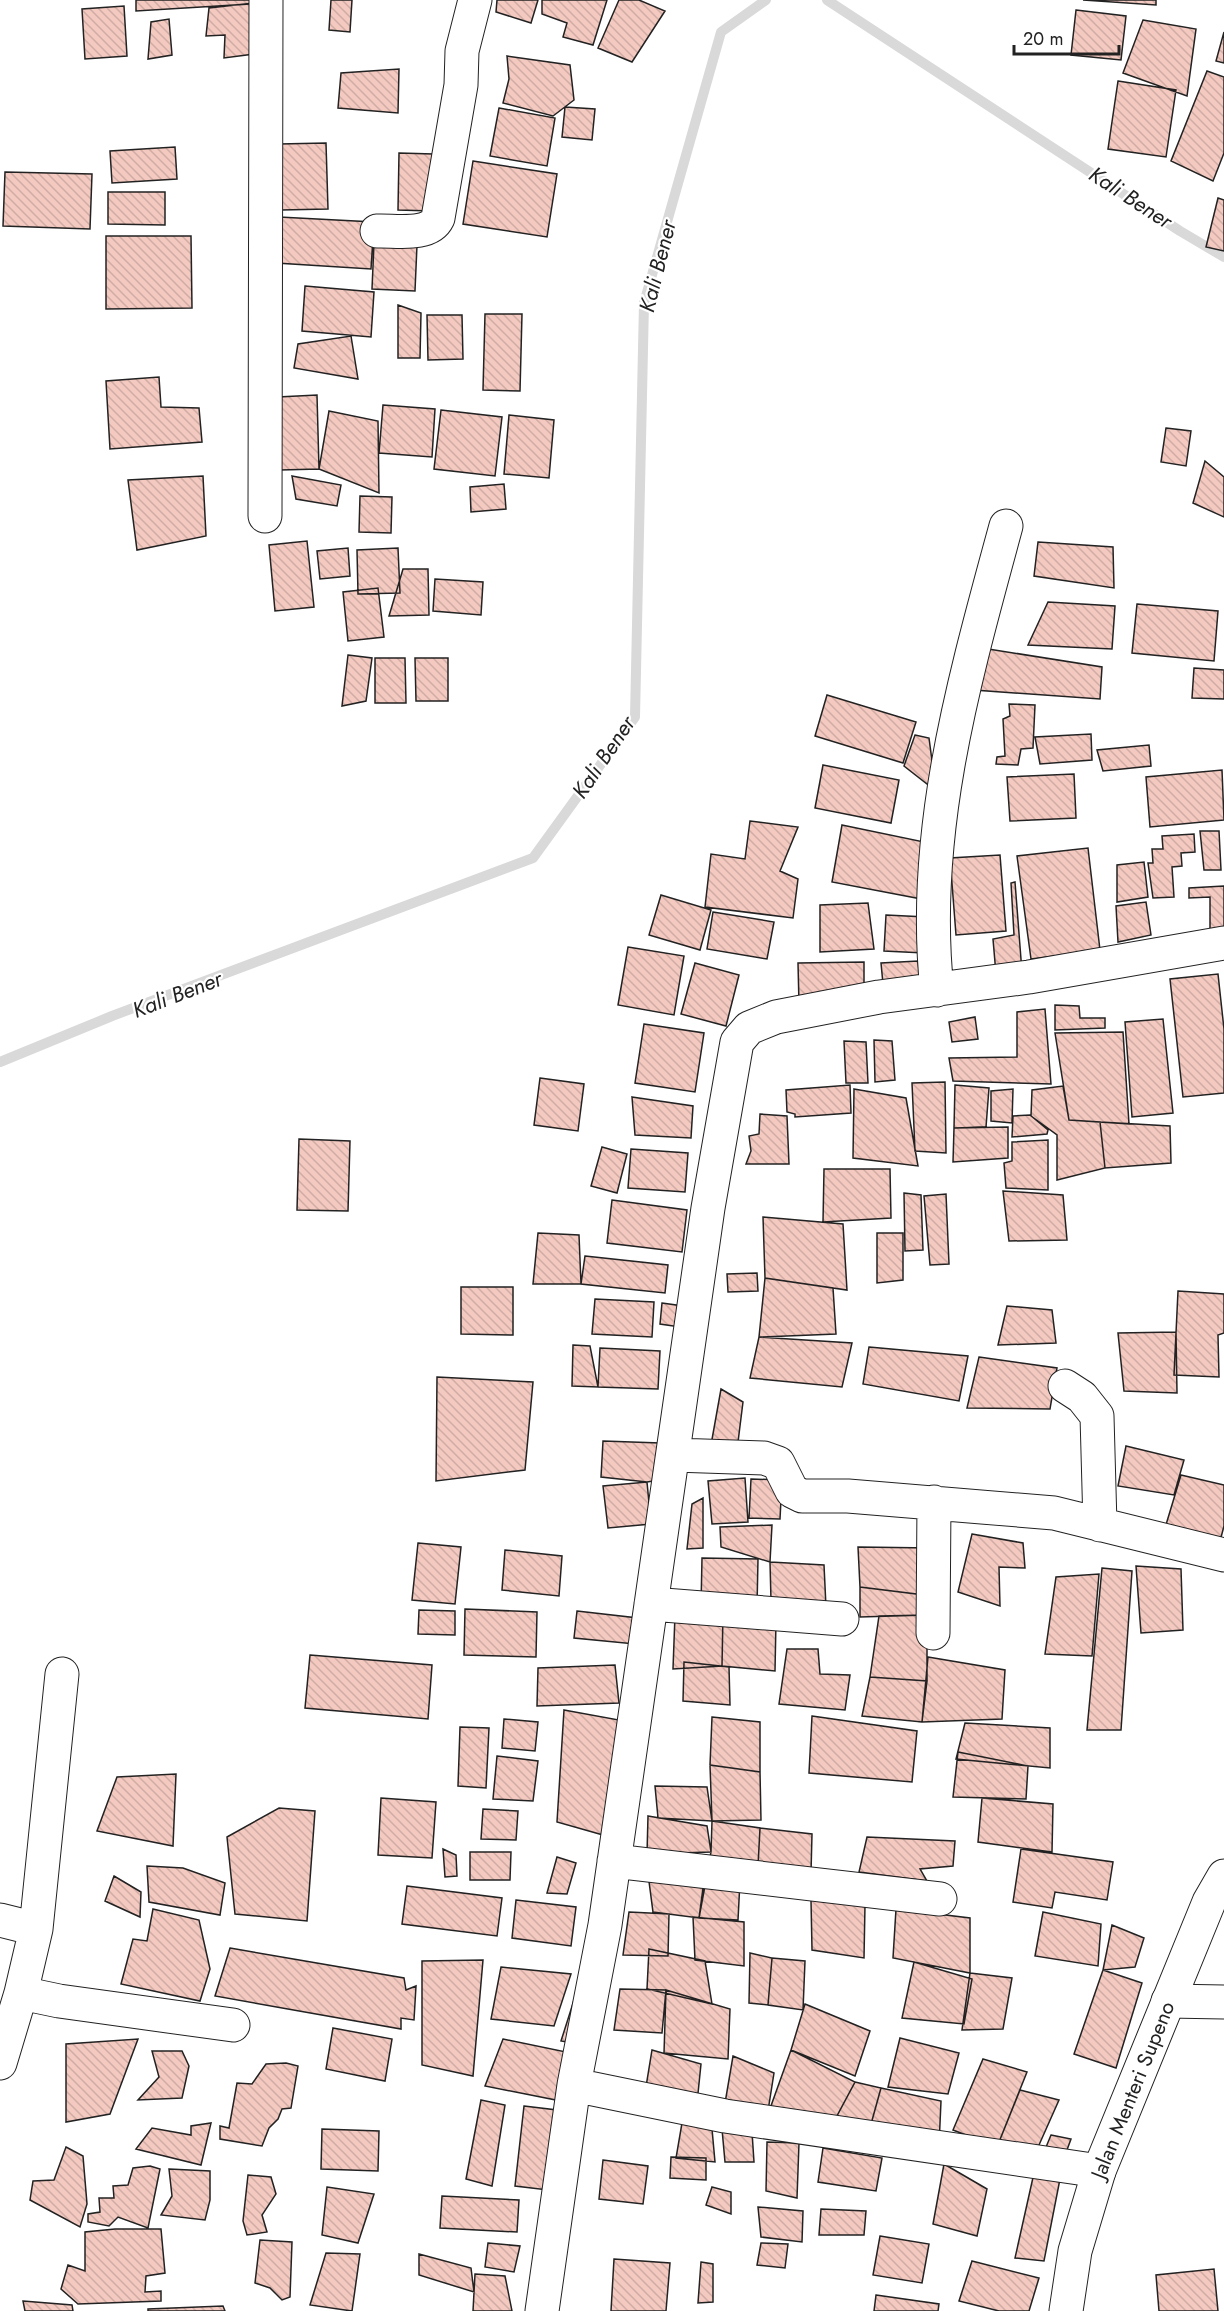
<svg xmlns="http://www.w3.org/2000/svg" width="1224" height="2311" font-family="Jost,sans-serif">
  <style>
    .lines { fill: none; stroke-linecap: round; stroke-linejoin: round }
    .stream { stroke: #d9d9d9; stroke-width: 10 }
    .building { fill: url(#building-back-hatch); stroke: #222; stroke-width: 1.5 }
    .minor-casing { stroke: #222; stroke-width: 35 }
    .major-casing { stroke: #222; stroke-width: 35 }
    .minor { stroke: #fff; stroke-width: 33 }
    .major { stroke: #fff; stroke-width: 33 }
    .labels { text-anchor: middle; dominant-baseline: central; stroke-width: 4.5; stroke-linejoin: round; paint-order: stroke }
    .street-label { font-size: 21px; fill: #222; stroke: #fff }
    .water-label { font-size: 22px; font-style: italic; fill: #222; stroke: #fff }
  </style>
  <defs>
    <pattern id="building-back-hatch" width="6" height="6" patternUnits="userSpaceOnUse" patternTransform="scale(1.5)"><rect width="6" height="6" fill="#f3c9c0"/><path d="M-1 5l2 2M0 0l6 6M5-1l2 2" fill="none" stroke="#d0aca5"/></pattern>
  </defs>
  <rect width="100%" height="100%" fill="#fff"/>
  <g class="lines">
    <path class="stream" d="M827,0L1180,231L1224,257
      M0,1062L112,1016L533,858L635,717L644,303L721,32L766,0"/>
  </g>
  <path class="building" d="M136,0H250V4L136,11Z
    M331,0H352L350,32L329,30Z
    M497,0H538L531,23L496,12Z
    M542,0H607L593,45L563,37L567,23L542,14Z
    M619,0H639L665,11L632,62L598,48Z
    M1083,0H1156V5Z
    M253,3L254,54L224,58L225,35L206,36L209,8Z
    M124,6L127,56L85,59L82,9Z
    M1076,10L1126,16L1121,60L1071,55Z
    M169,19L172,55L148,59L151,22Z
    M1143,20L1196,29L1187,96L1123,73Z
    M1224,32V63L1216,61Z
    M507,56L570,65L574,100L553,116L503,103L509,79Z
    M399,69L398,113L338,108L341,73Z
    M1207,71L1224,77V153L1213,181L1171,161Z
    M1118,81L1176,90L1166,157L1108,149Z
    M565,107L595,109L592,140L562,137Z
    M499,108L555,118L547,166L490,156Z
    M326,143L328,209L281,210L279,144Z
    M175,147L177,179L112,183L110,151Z
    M399,153L433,154L432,211L398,210Z
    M473,161L557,174L547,237L463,224Z
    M5,172L92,174L90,229L3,226Z
    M108,192H165V225L108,224Z
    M1218,198L1224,200V251L1206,247Z
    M279,217L374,222L371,269L276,263Z
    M106,236H191L192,308L106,309Z
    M374,243L417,245L415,291L372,289Z
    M305,286L374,292L371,337L302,331Z
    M398,305L421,313L420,358H398Z
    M485,314H522L520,391L483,390Z
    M427,315H462L463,359L428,360Z
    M351,336L358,379L294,368L298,344Z
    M159,377L161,407L199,408L202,442L110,449L106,381Z
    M317,395L319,469L280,470L278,397Z
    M383,405L435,409L432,457L379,453Z
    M441,410L502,417L495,476L434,469Z
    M329,411L378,421L379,493L319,469Z
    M509,415L554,420L549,478L504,474Z
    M1166,428L1191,431L1186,466L1161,462Z
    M1205,461L1224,477V517L1193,503Z
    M203,476L206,536L137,550L128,480Z
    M292,476L341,485L337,506L296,499Z
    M504,484L506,509L471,512L470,487Z
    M360,496L392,497L391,533L359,532Z
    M307,541L314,607L275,611L269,545Z
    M1038,542L1113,547L1114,588L1034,576Z
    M348,548L350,576L320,579L317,551Z
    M398,548L400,593L358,594L357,550Z
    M403,569H428L429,615L389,616Z
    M435,579L483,582L481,615L433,611Z
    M378,588L384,637L348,641L343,592Z
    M1048,602L1115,606L1112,649L1028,645Z
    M1137,604L1218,611L1214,661L1132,653Z
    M982,648L1102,667L1100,699L974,690Z
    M348,655L372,658L366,701L342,706Z
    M375,658H405L406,703H375Z
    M415,658H448V701H416Z
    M1194,668L1224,670V699L1192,698Z
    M827,695L916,722L903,763L815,736Z
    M1009,704L1035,705L1033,748L1021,749L1018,765L996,764L997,757L1005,756L1003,719L1010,716Z
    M1091,734L1092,760L1040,764L1035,737Z
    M915,735L929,738L936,791L904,766Z
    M1149,745L1151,766L1103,771L1097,750Z
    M823,765L899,780L891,823L815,808Z
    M1222,770L1224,820L1150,827L1146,777Z
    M1074,774L1076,818L1010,821L1007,777Z
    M750,821L798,827L780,871L798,879L793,918L705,907L711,854L745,859Z
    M842,825L929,843L932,901L832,882Z
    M1200,831H1219L1221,870H1204Z
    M1194,834L1195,852L1181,853L1182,866L1172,867L1174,897L1153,898L1148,863H1153L1152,849H1163L1162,836Z
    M1088,848L1100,950L1031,959L1017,856Z
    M1000,855L1006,931L956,935L950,858Z
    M1144,862L1148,897L1117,902V865Z
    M1015,882L1022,972L996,974L993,939L1014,935L1011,883Z
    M1224,886V939L1210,942V897L1189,898V888Z
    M661,895L711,910L700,950L649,935Z
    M1146,902L1151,935L1118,942L1116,906Z
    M868,903L874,949L820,952V905Z
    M713,912L774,922L767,959L707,949Z
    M886,915L926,917L924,953L884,951Z
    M628,947L684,956L674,1015L618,1005Z
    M918,961L920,981L883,984L881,963Z
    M864,962V986L799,1004L798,963Z
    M695,963L739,975L726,1026L681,1014Z
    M1218,974L1224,1029V1093L1183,1097L1170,979Z
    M1055,1005L1079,1006L1080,1018H1105V1028L1055,1030Z
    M1045,1009L1051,1084L953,1081L949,1058L1017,1057V1012Z
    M975,1017L978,1039L952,1042L949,1022Z
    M1163,1019L1173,1113L1132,1117L1125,1022Z
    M644,1024L704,1033L695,1092L635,1083Z
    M1123,1032L1129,1124L1069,1120L1055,1033Z
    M874,1040L892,1041L895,1080L875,1082Z
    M844,1041L866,1042L868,1083H846Z
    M540,1078L584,1084L578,1131L534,1125Z
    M945,1082L946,1153L915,1151L912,1083Z
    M850,1085L851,1113L795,1117V1114L787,1112L786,1090Z
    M955,1085L989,1088L986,1127L954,1128Z
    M1063,1086L1069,1120L1100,1122L1105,1168L1057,1180V1135L1031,1116L1032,1090Z
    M854,1089L906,1098L918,1166L853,1158Z
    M1013,1089L1012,1123L991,1121V1091Z
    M632,1097L693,1106L691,1138L635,1135Z
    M760,1114L787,1116L789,1164H746L751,1151L749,1136L759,1134Z
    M1030,1115L1048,1130L1047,1134L1012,1137L1013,1116Z
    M1100,1122L1170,1126L1171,1163L1105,1168Z
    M1008,1127V1158L953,1162L954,1128Z
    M299,1139L350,1141L348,1211L297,1210Z
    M1048,1140V1190L1006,1188L1004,1163L1012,1161V1142Z
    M602,1147L627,1154L617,1193L591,1186Z
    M631,1149L688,1153L685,1192L628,1188Z
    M824,1169H890L891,1218L823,1222Z
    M1003,1191L1063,1195L1067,1240L1009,1241Z
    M904,1193L921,1195L923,1250L905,1251Z
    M946,1194L949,1264L930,1265L924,1196Z
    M612,1200L687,1210L682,1252L607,1243Z
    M763,1217L843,1224L847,1290L765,1278Z
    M538,1233L579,1235L581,1284H533Z
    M877,1233H903V1280L877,1283Z
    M585,1256L668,1265L665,1293L581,1284Z
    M757,1273L758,1291L728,1292L727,1274Z
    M765,1278L833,1288L836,1334L759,1337Z
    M461,1287H513V1335L461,1334Z
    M1178,1291L1224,1294V1333L1218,1335L1219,1377L1174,1375Z
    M595,1299L654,1302L652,1337L592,1334Z
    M662,1303L683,1306L680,1327L660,1324Z
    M1007,1306L1052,1310L1056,1343L998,1345Z
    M1176,1332L1177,1393L1124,1391L1118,1333Z
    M759,1337L852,1343L842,1387L750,1378Z
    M573,1345L590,1346L598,1387L572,1386Z
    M869,1347L968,1356L959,1401L863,1384Z
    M600,1348L660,1351L658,1389L598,1387Z
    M979,1357L1057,1368L1050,1409L967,1408Z
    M437,1377L533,1382L525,1470L436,1481Z
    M721,1389L743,1402L737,1450L711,1445Z
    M603,1441L660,1443L659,1480L647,1482L601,1477Z
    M1126,1446L1184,1460L1174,1495L1118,1486Z
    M1181,1475L1224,1485V1526L1219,1545L1165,1528Z
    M745,1478L748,1522L712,1524L708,1481Z
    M751,1479L782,1480L780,1519L749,1518Z
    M647,1482L651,1524L608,1528L603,1486Z
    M703,1498V1548L687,1549L692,1504Z
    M772,1525L770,1562L721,1547L720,1527Z
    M972,1534L1023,1543L1025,1568L999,1567L1000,1606L958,1592Z
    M418,1543L461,1547L455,1604L412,1600Z
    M858,1547L932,1548V1596L860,1587Z
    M505,1550L562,1556L559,1596L502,1590Z
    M702,1558L758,1559L757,1607L701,1606Z
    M770,1562L824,1565L826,1607L771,1600Z
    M1136,1566L1181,1569L1183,1630L1141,1633Z
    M1102,1568L1132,1571L1121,1730H1087Z
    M1099,1574L1092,1656L1045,1654L1056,1577Z
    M860,1587L932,1596L927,1615L860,1617Z
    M465,1609L537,1612L536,1657L464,1655Z
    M419,1610L455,1611V1635L418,1634Z
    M577,1611L638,1618L635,1644L574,1638Z
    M723,1613L776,1621L775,1671L722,1666Z
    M723,1613L722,1666L673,1669L675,1615Z
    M927,1615V1681L870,1677L879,1616Z
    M787,1649H818L820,1674L850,1675L845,1710L779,1704Z
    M310,1655L432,1665L428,1719L305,1708Z
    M928,1657L1005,1670L1002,1719L922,1722Z
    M684,1662L729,1667L730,1705L683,1701Z
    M615,1665L619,1703L537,1706L538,1668Z
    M870,1677L927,1681L922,1722L862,1716Z
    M564,1710L619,1720L603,1835L557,1822Z
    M812,1716L917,1731L912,1782L809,1773Z
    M712,1717L760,1722V1772L710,1765Z
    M504,1719L538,1722L535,1751L502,1748Z
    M965,1723L1050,1728V1768L956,1759Z
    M460,1727L489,1728L486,1788L458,1786Z
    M958,1752L1028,1766L1026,1799L953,1797Z
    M497,1756L538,1761L533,1801L493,1799Z
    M710,1765L760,1772L761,1820L712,1821Z
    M176,1774L173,1846L97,1831L117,1777Z
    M655,1786L707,1787L712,1821L658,1818Z
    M381,1798L436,1802L432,1858L378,1855Z
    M982,1798L1053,1804L1052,1852L978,1842Z
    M279,1808L315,1811L307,1921L235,1914L227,1837Z
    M483,1809L518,1811L516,1840L481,1839Z
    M648,1816L707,1826L711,1852L647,1854Z
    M712,1821L760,1828L758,1866L707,1870L711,1852Z
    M760,1828L812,1834L811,1873L758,1866Z
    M867,1837L955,1841L953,1866L920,1869L927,1881L859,1872Z
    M443,1849L456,1855L457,1876L445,1877Z
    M1021,1849L1113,1862L1107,1900L1055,1892L1052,1908L1013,1902Z
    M470,1852H511L510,1880H470Z
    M557,1857L576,1863L567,1894L547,1893Z
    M147,1866L183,1868L225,1883L220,1915L149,1902Z
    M647,1866L705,1873L699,1918L653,1912Z
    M707,1875L740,1881L738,1920L699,1918Z
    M114,1876L141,1892L140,1917L105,1901Z
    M407,1886L502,1898L497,1936L402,1924Z
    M516,1900L576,1907L571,1946L512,1938Z
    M811,1900L865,1905L864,1958L812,1950Z
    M153,1909L199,1920L210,1969L200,2001L121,1984L133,1939L147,1941Z
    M896,1909L970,1918V1973L893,1958Z
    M629,1912L669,1914L668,1956L623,1955Z
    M1043,1912L1101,1924L1098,1966L1035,1956Z
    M693,1917L744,1922V1966L695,1960Z
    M1112,1925L1144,1938L1135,1967L1103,1970Z
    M230,1948L404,1978L406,1990L416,1986L414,2020L401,2018V2029L215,1996Z
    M649,1949L705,1961L712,2004L647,1989Z
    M750,1953L772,1958L768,2005L749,2003Z
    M772,1958L805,1961L803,2010L768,2005Z
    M483,1960L473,2076L422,2065V1961Z
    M914,1962L972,1979L964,2024L902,2018Z
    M501,1967L571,1974L554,2026L491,2019Z
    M1103,1970L1142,1983L1116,2068L1074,2054Z
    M970,1973L1012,1978L1003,2029L962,2030Z
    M620,1989L666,1990L662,2033L614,2030Z
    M666,1990L730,2009L728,2059L664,2053Z
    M575,1997L573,2043L561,2041Z
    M805,2004L870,2031L855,2076L791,2050Z
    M333,2028L392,2039L385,2081L326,2069Z
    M900,2038L959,2053L948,2094L888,2087Z
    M138,2039L110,2114L66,2122V2044Z
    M503,2039L571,2053L566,2102L485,2086Z
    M652,2050L701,2064L697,2103L645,2093Z
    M791,2050L855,2082L830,2129L767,2117Z
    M152,2051H182L189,2066L182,2098L138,2100L159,2077Z
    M733,2056L774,2073L767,2117L724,2109Z
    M983,2059L1027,2072L997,2147L953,2130Z
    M286,2063L298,2066L291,2108L282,2109L278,2119L269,2128L262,2146L220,2139V2126L229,2128L237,2083L252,2084L266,2064Z
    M855,2082L881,2088L868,2135L830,2129Z
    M881,2088L941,2101L939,2146L868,2135Z
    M1020,2090L1059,2100L1035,2154L997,2147Z
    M481,2100L505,2105L492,2186L466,2179Z
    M524,2106L557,2110L548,2190L515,2186Z
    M211,2123L201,2165L136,2149L152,2128L191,2135V2126Z
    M682,2123L712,2129L715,2162L676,2158Z
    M322,2129L379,2131L378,2171L321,2169Z
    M722,2129L752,2132L754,2162H725Z
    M1051,2135L1071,2139L1064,2158L1044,2152Z
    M767,2142L799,2143L797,2198L766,2191Z
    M66,2147L83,2156L87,2204L80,2227L30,2200L33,2181L54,2180Z
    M823,2148L882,2158L876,2191L818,2182Z
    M671,2157L706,2158V2180L670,2178Z
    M603,2160L648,2166L643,2204L599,2199Z
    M944,2164L987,2189L977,2236L933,2224Z
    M150,2166L160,2169L148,2228L118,2217L109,2226L88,2222V2214L100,2212L99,2198H114L113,2186L128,2185L133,2168Z
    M169,2169L210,2171V2200L205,2220L161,2215L172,2196Z
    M1034,2173L1060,2179L1044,2261L1015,2258Z
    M248,2175L271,2177L276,2194L262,2215L267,2232L247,2235L243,2221Z
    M327,2187L374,2194L358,2243L322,2235Z
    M712,2187L731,2192V2214L706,2205Z
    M442,2196L519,2200L517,2232L440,2228Z
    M758,2207L803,2211L802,2242L761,2237Z
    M821,2209L866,2211L864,2235H819Z
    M115,2229H161L165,2273L146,2276L145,2292L161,2291V2301L78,2304L61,2289L68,2265L85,2271V2232Z
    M880,2236L929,2244L922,2283L873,2275Z
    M260,2240L292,2242L290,2297L282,2300L270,2288L255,2283Z
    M488,2243L520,2246L514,2272L485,2267Z
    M761,2243L788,2244L785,2268L757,2265Z
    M326,2253L360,2254L352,2311L310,2305Z
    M419,2254L471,2268L474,2292L419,2275Z
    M614,2259L670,2263L666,2311H611Z
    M972,2261L1039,2278L1029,2311H999L959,2301Z
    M701,2262L713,2264V2302L698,2303Z
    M1214,2269L1218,2311H1159L1156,2275Z
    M475,2274L505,2276L512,2311H473Z
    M876,2295L939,2304L938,2311H874Z
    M23,2301L72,2305L73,2311H25Z
    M223,2306L225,2311H148V2309Z"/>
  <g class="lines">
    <g class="minor-casing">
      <path id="minor" d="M377,231C395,230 429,237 438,218L461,85L462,51L475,0
        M265,516L266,0
        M937,990C920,832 965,677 1006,526
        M1065,1386L1082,1397L1097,1416L1100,1525
        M674,1455L764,1458L778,1463L792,1491L802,1496H848L1054,1513L1224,1555
        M651,1604L842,1619
        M933,1633L934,1502
        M614,1861L940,1899
        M0,1920L36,1929
        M21,1993L36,1929L62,1674
        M1168,2001L1224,2002
        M0,2063L21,1993L59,2001L233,2025
        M574,2085L725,2116L1099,2171
        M542,2311L574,2085L605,1925L708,1208L737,1042L749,1028L776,1017L879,997L1029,977L1224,943"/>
    </g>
    <g class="major-casing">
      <path id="major" d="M1066,2311L1075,2251L1099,2171L1209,1902L1224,1876"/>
    </g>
    <use href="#minor" class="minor"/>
    <use href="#major" class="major"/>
  </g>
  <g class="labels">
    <g class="street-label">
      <text transform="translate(1133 2090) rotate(-68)">Jalan Menteri Supeno</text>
    </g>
    <g class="water-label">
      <text transform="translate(1131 197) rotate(33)">Kali Bener</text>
      <text transform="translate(657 266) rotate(-76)">Kali Bener</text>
      <text transform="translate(603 757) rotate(-56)">Kali Bener</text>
      <text transform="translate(177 994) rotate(-21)">Kali Bener</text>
    </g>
  </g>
  <path d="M1014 45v9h105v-9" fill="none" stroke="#222222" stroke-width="3"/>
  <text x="1023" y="45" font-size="18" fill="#222222" stroke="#ffffff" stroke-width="4.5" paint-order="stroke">20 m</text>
</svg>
